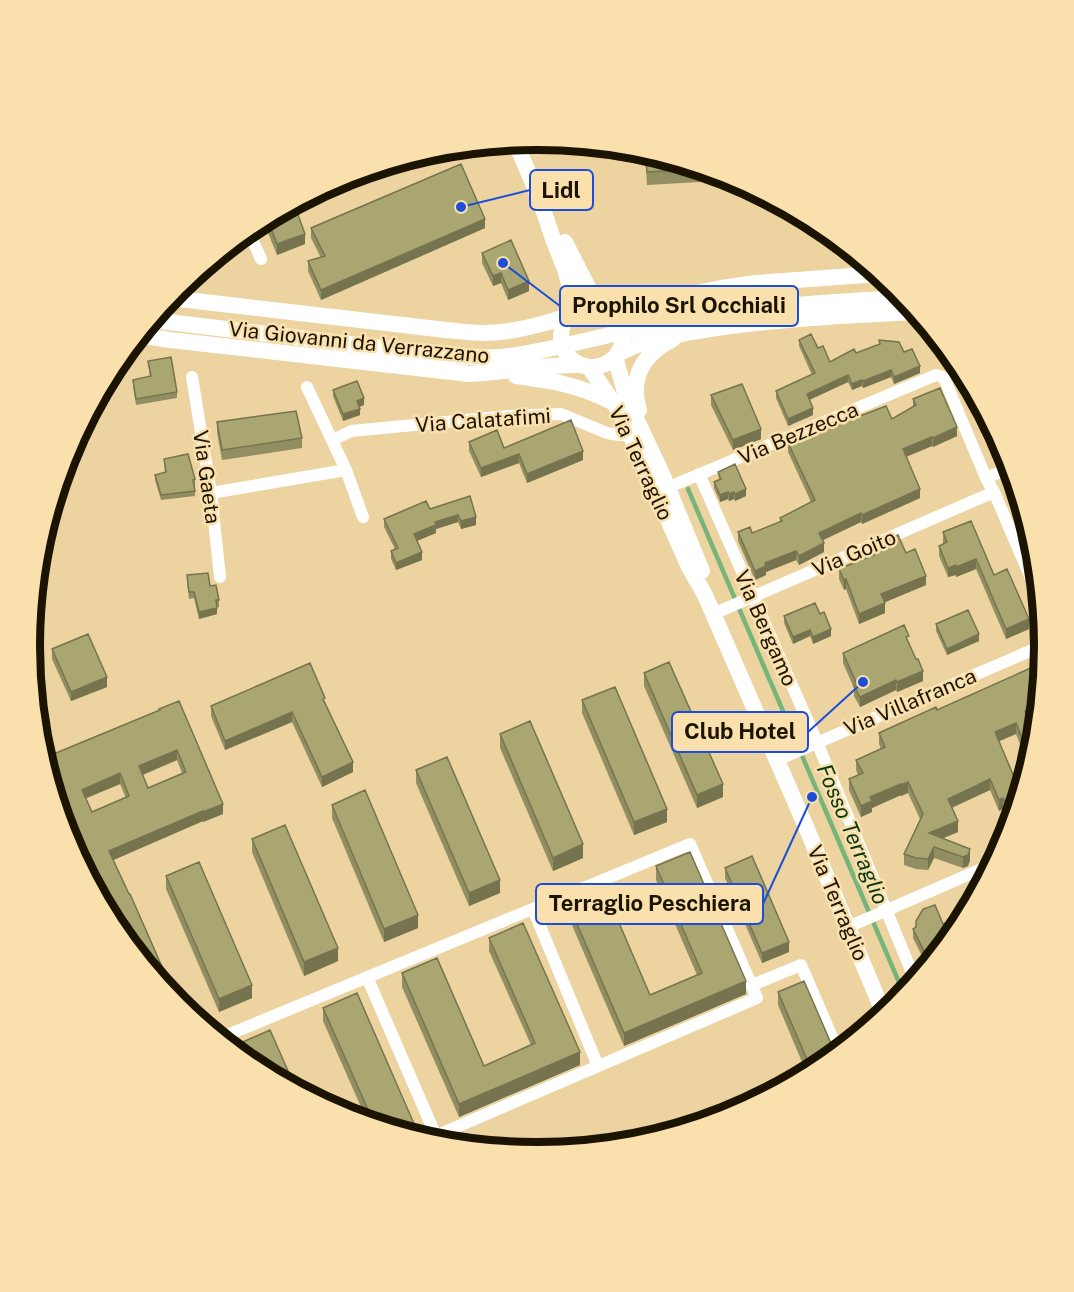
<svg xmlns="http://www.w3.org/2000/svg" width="1074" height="1292" font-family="'Public Sans',sans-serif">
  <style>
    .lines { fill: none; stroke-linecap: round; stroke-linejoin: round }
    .stream { stroke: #76b57a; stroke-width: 4.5 }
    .street { stroke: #fff; stroke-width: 12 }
    .secondary { stroke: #fff; stroke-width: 16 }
    .wall { fill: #918f61; fill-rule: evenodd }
    .shaded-wall { fill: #76744f }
    .building { fill: #a9a671; stroke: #76744f; stroke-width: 1.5; fill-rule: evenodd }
    .labels { text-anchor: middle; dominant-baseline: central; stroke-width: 5; stroke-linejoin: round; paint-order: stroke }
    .street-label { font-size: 21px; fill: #1c1402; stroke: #f9e0ac }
    .water-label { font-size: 22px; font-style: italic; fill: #0a3811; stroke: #f9e0ac }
    .rim { fill: none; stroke: #1c1402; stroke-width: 8 }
    .leader { fill: none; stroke: #1d4ed8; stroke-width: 2 }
    .callout-dot { fill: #1d4ed8; stroke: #f9e0ac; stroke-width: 2 }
    .callout { fill: #f9e0ac; stroke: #1d4ed8; stroke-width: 2 }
    .callout-label { font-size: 22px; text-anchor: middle; font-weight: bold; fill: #1c1402 }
  </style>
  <rect width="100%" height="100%" fill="#ecd3a0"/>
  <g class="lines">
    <path class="stream" d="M688,489L904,994"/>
    <path class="street" d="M248,230L261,259
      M192,377L211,493L220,577
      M307,387L346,470L363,517
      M333,440L351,431L508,416L561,414L607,433L619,435H631
      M699,474L817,742L915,980
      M986,478L1010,468
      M662,490L936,375L940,376L944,378L986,478L994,492L1039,597
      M211,493L346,470
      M713,614L994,492
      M777,760L1044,645
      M533,909L598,1066
      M848,927L993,864
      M367,977L436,1136
      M752,985L801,965L838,1051
      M220,1038L690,844L757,998L426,1140"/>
    <path class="secondary" d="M515,141L540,200L553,239L565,269L570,288L572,311
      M565,242L597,305
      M170,298L446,330C458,331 471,333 484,333C512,333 541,325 568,316
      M561 336a31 31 0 1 1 62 0a31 31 0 1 1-62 0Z
      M608,308L649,303L721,288L756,283L879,274
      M152,320L441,355C461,357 480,358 500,357C524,355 548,349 571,344C605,336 639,328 673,321C750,307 827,302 904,298
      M139,335L170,340L469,374C506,372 544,364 582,365
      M618,354C640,341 667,337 692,332C766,319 841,316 916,312
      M615,357L627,399L663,476L702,571
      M589,367L621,414L689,567L705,595L806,827L884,1014
      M516,376C553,381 579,385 612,402
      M639,410C629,377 643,354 673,339"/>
  </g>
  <path class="wall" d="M645,151L731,178L735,180L647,185Z
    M352,175V178L294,204L305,244L277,255L266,228V224L264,220L343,177Z
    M311,228H485L321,300L308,271V261L321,258L311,238Z
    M482,253L529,291L508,300L501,283L493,286L482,263Z
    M799,340L818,348L830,362L879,345V340L904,352L920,373L894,384L891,377L863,388L862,386L852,390L848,382L809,400L813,415L788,426L776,398V391L812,375L799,346Z
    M148,361L177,392V398L136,405L133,386V380L150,377Z
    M333,390L364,405L359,407L360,415L343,421L333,396Z
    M711,395L761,439L733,450L711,405Z
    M913,399L957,436L933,447L932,446L906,457L920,498L862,524L861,522L823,540L824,552L799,565L796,560L766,572V575L755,580L738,541V532L752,533L780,522V518L811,502L788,452V443L826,428V425L852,419H892L913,407Z
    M217,422L302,438V448L222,460L217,432Z
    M469,442L504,448L583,460L527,483L519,463L481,477L469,451Z
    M164,459L195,479V496L161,500L155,480V475L165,473Z
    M718,472L746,496L735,501L734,499L729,501L728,499L720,502L714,488V482L719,480Z
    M470,496L476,525L461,529L458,522L436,529V533L417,541L422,560L396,570L391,559V551L395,549L384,527V519L430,509Z
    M943,532L994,575L1029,629L1006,639L976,569L956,577V575L948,577L939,556V546L943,544Z
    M872,546L926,585L884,602L885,613L859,624L846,589L844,590L839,579V569L872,556Z
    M187,575L210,586L219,600V607H217V614L199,619L194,598L189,599L187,582Z
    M820,614L831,636L813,644L810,636L793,644L784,623V616Z
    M936,624L979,641L947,655L936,631Z
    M909,643L923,681L897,692L896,690L860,707L854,696V688L843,663V653Z
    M52,649L107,687L71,701L52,659Z
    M1042,663L1037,716L1029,720L1034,745L1028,764L1016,734L999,741L1020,791L1010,825L1003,809L999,811L990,790L952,808L958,832L943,838L970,860L968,866L963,868L934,858L928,870L916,869L904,865V854L920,819L908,793L901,796V795L872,808V812L861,817L849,790V779L858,775L856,770V760L881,749L879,744V733L937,710Z
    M644,673L723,797L697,808L644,686Z
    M582,700L667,822L634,835L582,713Z
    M325,703L353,772L322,787L292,722L225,750L211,716V706Z
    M159,710L223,814L203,822V821L113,860L178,1003L69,821L63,808L59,810L44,758ZM177,760L182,773L148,788L143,775ZM120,784L126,798L92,812L86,798Z
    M500,734L583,858L553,871L500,748Z
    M416,770L500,893L469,906L416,783Z
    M332,805L418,928L384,942L332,818Z
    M252,839L338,961L304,976L252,852Z
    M656,866L746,994L624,1046L568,916V903L650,995L697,975L656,880Z
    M725,868L789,952L762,963L725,878Z
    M166,876L252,998L219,1012L166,889Z
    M943,924L958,928L927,966L913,938V929Z
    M489,938L580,1065L459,1117L402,987V973L484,1066L531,1045L489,951Z
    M778,992L818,1068L807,1074L778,1005Z
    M323,1008L415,1136L365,1116L323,1021Z"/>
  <path class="shaded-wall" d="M352,175V178L291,206L343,177Z
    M485,219V228L321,300V290Z
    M305,234V244L277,255V244Z
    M501,273V283L493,286V276Z
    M529,281V291L508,300V290Z
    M920,366V373L894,384V377Z
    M891,370V377L863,388V381Z
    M848,375V382L807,401V394Z
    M862,380V386L852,390V384Z
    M364,398V405L357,408V401Z
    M813,408V415L788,426V419Z
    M360,409V415L343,421V414Z
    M957,427V436L933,447V438Z
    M761,429V439L733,450V440Z
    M932,437V446L903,458V449Z
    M583,451V460L527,483V474Z
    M519,454V463L481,477V468Z
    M746,489V496L735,501V494Z
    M920,489V498L862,524V515Z
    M728,492V499L720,502V495Z
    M734,492V499L729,501V494Z
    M861,513V522L819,542V533Z
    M458,515V522L436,529V533L414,542V534L435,522Z
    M476,517V525L461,529V521Z
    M824,543V552L799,565V556Z
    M796,551V560L766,572V575L755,580V571L765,563Z
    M422,552V560L396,570V563Z
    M976,559V569L956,577V567Z
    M956,565V575L948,577V568Z
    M926,576V585L881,604V594Z
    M846,579V589L844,590V580Z
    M885,603V613L859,624V614Z
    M217,608V614L199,619V612Z
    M1029,619V629L1006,639V629Z
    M831,629V636L813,644V637Z
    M810,630V636L793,644V637Z
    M979,634V641L947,655V649Z
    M923,671V681L897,692V682Z
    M107,677V687L71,701V692Z
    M896,680V690L860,707V697Z
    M1038,705L1037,716L1025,722V711Z
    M292,712V722L225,750V741Z
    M1016,723V734L995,743V732Z
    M177,750V760L139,776V766Z
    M353,762V772L322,787V777Z
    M120,773V784L82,800V790Z
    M990,779V790L948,809V799Z
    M908,782V793L901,796V785Z
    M723,784V797L697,808V795Z
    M901,784V795L872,808V812L861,817V806L870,797Z
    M63,798V808L59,810L57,801Z
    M1003,798V809L999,811V800Z
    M223,804V814L203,822V812Z
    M667,809V822L634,835V822Z
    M203,811V821L109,862V851Z
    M958,821V832L929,844V833Z
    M583,844V858L553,871V858Z
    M934,847V858L928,870V859Z
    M970,849V860L968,866L963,868V857Z
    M500,880V893L469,906V893Z
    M418,915V928L384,942V929Z
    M789,942V952L762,963V953Z
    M338,948V961L304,976V962Z
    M746,981V994L624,1046V1033Z
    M252,985V998L219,1012V999Z
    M580,1052V1065L459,1117V1104Z
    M415,1126V1136L401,1132Z"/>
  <path class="building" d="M645,152L702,169L647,172Z
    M461,164L485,219L321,290L308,261L325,256L311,228Z
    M294,204L305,234L277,244L267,218Z
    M511,240L529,281L508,290L501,273L493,276L482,253Z
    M811,334L818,348L823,346L830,362L854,349L856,353L880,344L879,340L899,342L904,352L912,349L920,366L894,377L891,370L863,381L862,380L852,384L848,375L807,394L813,408L788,419L776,391L815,373L799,340Z
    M171,357L177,392L136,399L133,380L151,376L148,361Z
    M357,381L364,398L357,401L360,409L343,414L333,390Z
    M742,384L761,429L733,440L711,395Z
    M940,388L957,427L933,438L932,437L903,449L920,489L862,515L861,513L819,533L824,543L799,556L796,551L765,563L766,566L755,571L738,532L750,527L752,533L782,521L780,518L815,500L788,443L827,428L826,425L850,416L852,419L886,406L892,419L916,405L913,399Z
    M296,411L302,438L222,450L217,422Z
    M571,420L583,451L527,474L519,454L481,468L469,442L497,430L504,448Z
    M188,454L195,479L193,480L195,491L161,495L155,475L166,472L164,459Z
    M735,464L746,489L735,494L734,492L729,494L728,492L720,495L714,482L721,479L718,472Z
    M470,496L476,517L461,521L458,515L435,522L436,525L414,534L422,552L396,563L391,551L398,548L384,519L426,501L430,509Z
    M971,521L994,575L1007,569L1029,619L1006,629L976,559L956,567V565L948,568L939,546L947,542L943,532Z
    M898,535L906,553L915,549L926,576L881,594L885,603L859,614L846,579L844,580L839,569L876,554L872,546Z
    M208,573L210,586L216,585L219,600H216L217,608L199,612L194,592H189L187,575Z
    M815,603L820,614L824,612L831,629L813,637L810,630L793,637L784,616Z
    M968,610L979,634L947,649L936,624Z
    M904,625L909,636L906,637L916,659H918L923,671L897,682L896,680L860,697L854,686L857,684L843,653Z
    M88,634L107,677L71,692L52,649Z
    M669,662L723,784L697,795L644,673Z
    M310,663L325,698L323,699L353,762L322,777L292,712L225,741L211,706Z
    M1042,663L1038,705L1025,711L1035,733L1034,745L1030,758L1016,723L995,732L1020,791L1012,818L1003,798L999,800L990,779L948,799L958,821L929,833L970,849L968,855L963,857L934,847L928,859L916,858L904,854L923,814L908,782L901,785V784L870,797L872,801L861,806L849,779L863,773L856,760L885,747L879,733L936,707L937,710Z
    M615,687L667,809L634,822L582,700Z
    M179,701L223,804L203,812V811L109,851L129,894H130L178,1003L115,927L68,840L64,823L73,819L63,798L57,801L44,758L160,710L159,709ZM177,750L186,772L148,788L139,766ZM120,773L129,796L92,812L82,790Z
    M530,721L583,844L553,858L500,734Z
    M447,757L500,880L469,893L416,770Z
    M365,790L418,915L384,929L332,805Z
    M285,825L338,948L304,962L252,839Z
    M690,852L746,981L624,1033L568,903L604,888L650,995L702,973L656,866Z
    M752,856L789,942L762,953L725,868Z
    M199,862L252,985L219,999L166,876Z
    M935,905L943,924L961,917L962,921L958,928L930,963L913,929L916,927V921L923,909Z
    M523,923L580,1052L459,1104L402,973L437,958L484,1066L535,1043L489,938Z
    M804,981L830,1041L834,1045L837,1052L818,1068L812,1071L778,992Z
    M357,993L415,1126L401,1132L359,1119L370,1114L323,1008Z
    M270,1030L296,1089L255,1067L240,1055L236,1045Z"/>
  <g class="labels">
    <g class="street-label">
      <text transform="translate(359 342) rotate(6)">Via Giovanni da Verrazzano</text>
      <text transform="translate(483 420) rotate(-4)">Via Calatafimi</text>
      <text transform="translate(798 433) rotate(-23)">Via Bezzecca</text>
      <text transform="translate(641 463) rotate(65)">Via Terraglio</text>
      <text transform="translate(207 477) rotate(82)">Via Gaeta</text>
      <text transform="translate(854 553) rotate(-23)">Via Goito</text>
      <text transform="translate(766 628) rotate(66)">Via Bergamo</text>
      <text transform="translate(910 702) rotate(-23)">Via Villafranca</text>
      <text transform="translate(838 903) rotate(67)">Via Terraglio</text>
    </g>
    <g class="water-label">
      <text transform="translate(853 834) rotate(67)">Fosso Terraglio</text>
    </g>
  </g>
  <path d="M0 0H1074V1292H0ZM536 150H538A496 496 0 0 1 1034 646V646A496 496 0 0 1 538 1142H536A496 496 0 0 1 40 646V646A496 496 0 0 1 536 150Z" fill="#f9e0ac" fill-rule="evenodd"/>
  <path class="rim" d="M536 150H538A496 496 0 0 1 1034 646V646A496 496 0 0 1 538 1142H536A496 496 0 0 1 40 646V646A496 496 0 0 1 536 150Z"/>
  <path class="leader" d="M461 207L530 190M503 263L560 306M863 682L808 732M812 797L763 904"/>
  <g class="callout-dot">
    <circle cx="461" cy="207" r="6"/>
    <circle cx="503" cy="263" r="6"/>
    <circle cx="863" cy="682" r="6"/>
    <circle cx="812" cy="797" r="6"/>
  </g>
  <g class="callout">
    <rect x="530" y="170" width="63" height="40" rx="6"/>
    <rect x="560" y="286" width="238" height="40" rx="6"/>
    <rect x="672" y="712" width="136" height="40" rx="6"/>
    <rect x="536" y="884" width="227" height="40" rx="6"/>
  </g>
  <g class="callout-label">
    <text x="561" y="198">Lidl</text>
    <text x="679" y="313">Prophilo Srl Occhiali</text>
    <text x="740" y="739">Club Hotel</text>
    <text x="650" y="911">Terraglio Peschiera</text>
  </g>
</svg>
